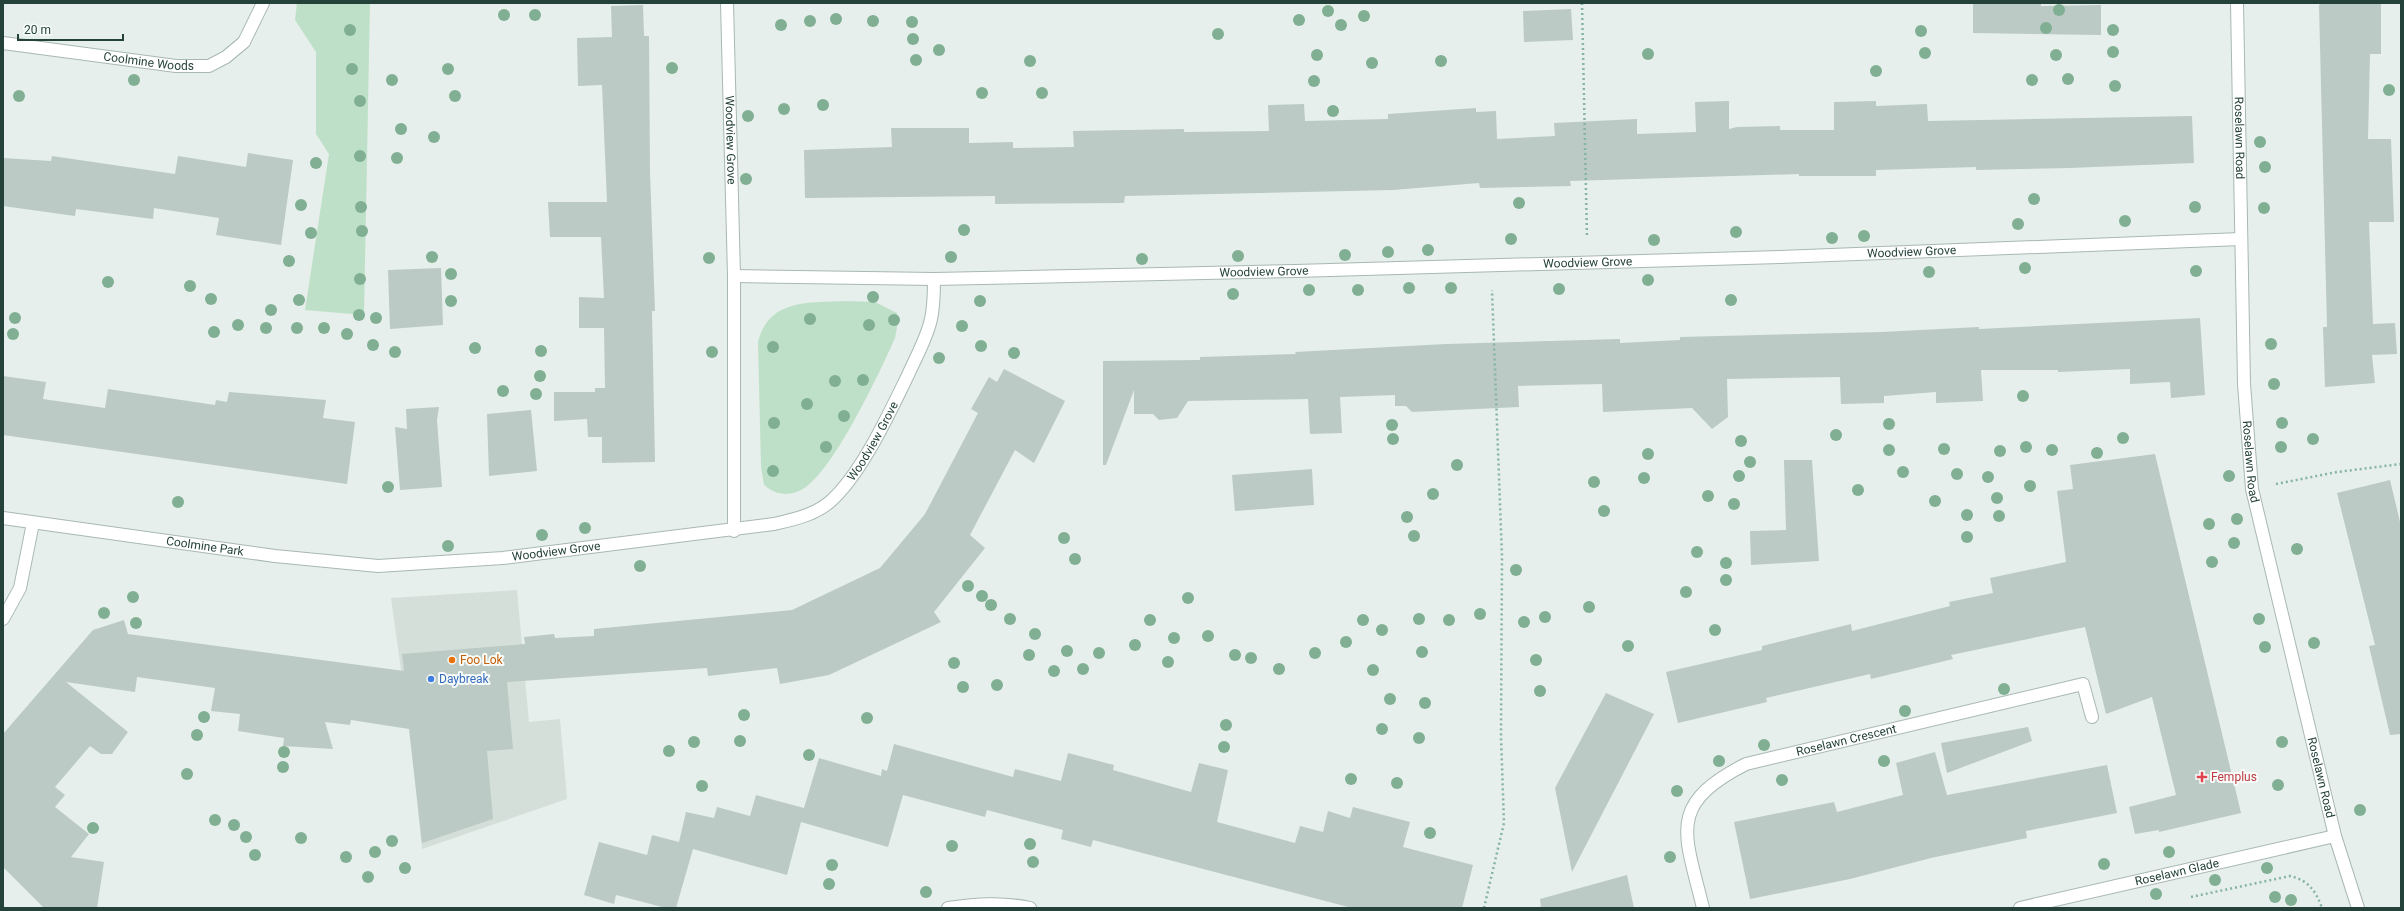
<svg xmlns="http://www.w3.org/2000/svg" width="2404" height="911" font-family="Roboto,sans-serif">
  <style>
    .built { fill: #d4dfda }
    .green { fill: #bfe0c8 }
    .building { fill: #bbcac4 }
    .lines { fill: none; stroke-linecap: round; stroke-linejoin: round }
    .minor-casing { stroke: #a8b8b2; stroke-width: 14 }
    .path { stroke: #86b3a5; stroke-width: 2.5; stroke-dasharray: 2 3; stroke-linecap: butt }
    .minor { stroke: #fff; stroke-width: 12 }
    .tree { fill: #80af93 }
    .food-dot { fill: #e8710a; stroke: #f7fbf9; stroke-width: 1.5 }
    .shop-dot { fill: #3f7fe0; stroke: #f7fbf9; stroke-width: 1.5 }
    .health-dot { fill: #e0444e; stroke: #f7fbf9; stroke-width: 1.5 }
    .labels { text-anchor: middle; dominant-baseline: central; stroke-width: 4; stroke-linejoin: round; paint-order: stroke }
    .street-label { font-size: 12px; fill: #24423a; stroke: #f7fbf9 }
    .food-label { font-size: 12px; fill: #c56008; stroke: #f7fbf9; text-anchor: start }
    .shop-label { font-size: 12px; fill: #366cbe; stroke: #f7fbf9; text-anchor: start }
    .health-label { font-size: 12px; fill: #be3a42; stroke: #f7fbf9; text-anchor: start }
  </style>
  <rect width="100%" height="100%" fill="#e6efeb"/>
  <path class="built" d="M517,590L529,722L560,719L567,799L422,849L411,741L391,598Z"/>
  <path class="green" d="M297,3H370L364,315L305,310L329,154L316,134V52L295,20Z
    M846,301L875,302L897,313L898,322L895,338C879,374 836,465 806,487C791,497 777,496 764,485L761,467L758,342C769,298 810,303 846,301Z"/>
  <path class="building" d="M1973,3L2041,4V6L2101,5V35L1973,33Z
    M2322,3H2381V54H2370L2368,139H2391L2394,222H2369L2371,275L2373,324L2395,323L2397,354L2372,355L2375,383L2325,387L2323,327H2327L2319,5Z
    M643,5L644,36H649L650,172L655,311H652L655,462L602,463V437H588L587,419L554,421V392H595V388H605L604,328H579V297L604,298L601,237H550L548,202H607L602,85L578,86L577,38L612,37L611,6Z
    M1571,9L1573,40L1524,42L1523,11Z
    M1729,101V129L1737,127L1780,126V130H1834V102L1876,101V106L1927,104L1928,121L2192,116L2194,163L2070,168L1976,170V167L1876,170V176H1799V174L1570,181L1571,186L1524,187L1480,188L1479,183L1393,190L1125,196L1124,203L995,204V196L805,198L804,150L892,147L891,128H969V143L1013,142V148L1074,147L1073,131L1184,129V132L1269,131L1268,105L1304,104L1305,121L1388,119V114L1476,108V112L1496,111L1497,139L1555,136L1554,123L1637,119V134L1696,132L1695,102Z
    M248,153L293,160L281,245L216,235L219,218L154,208L153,219L76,209L75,216L3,206V158L51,161L52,156L175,174L178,156L246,167Z
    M441,268L443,325L390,329L388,270Z
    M2200,318L2205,395L2171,398L2170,382L2130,384V369L2058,372V370H1981L1983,401L1936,403V392L1884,396V403L1841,404L1840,377L1727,379L1728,417L1712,429L1692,408L1603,412L1602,384L1518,386L1519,407L1412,412L1406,406H1395V395L1340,397L1342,433L1310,434L1308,399L1188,401L1177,418L1159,420L1153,414H1134V390L1106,465H1103V361L1200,360V357L1296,354L1295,352L1446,344L1620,339V343L1680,340V337L1882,332L1979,327V329Z
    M1004,369L1065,401L1034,463L1015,450L970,535L985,548L934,612L941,622L829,675L780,684L777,668L708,676L707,668L507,682L513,749L487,751L493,819L422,843L409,729L351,720L350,725L325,722L333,749L283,746L284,738L238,731L240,714L211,711L215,688L137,677L135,692L66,682L128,732L112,754H101L90,746L55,787L65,795L55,807L89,834L71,857L104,862L97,908H44L3,867V734L93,630L124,620L128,634L404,671L402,654L525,644L524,637L554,634L555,638L594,636V629L792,610L880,568L925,514L978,413L971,409L989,377L997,382Z
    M3,376L46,382L43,399L105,408L108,389L215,405L216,400L227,402L229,392L326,400L323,418L355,422L347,484L3,435Z
    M439,407L437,420L442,487L400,490L395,427L407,429L406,409Z
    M531,410L537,471L489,476L487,414Z
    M2155,454L2241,813L2159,832V830L2135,834L2129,807L2176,795L2152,697L2106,714L2085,627L1951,655L1953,659L1871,679L1870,674L1766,698L1767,702L1678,723L1666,672L1762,650V646L1851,624L1852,631L1950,606L1949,602L1993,593L1990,578L2066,562L2057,491L2073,489L2070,465Z
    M1784,460H1812L1819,561L1751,565L1750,531L1786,530Z
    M1312,469L1314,505L1235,511L1232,475Z
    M2390,480L2401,526V734L2390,735L2369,646L2375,645L2337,493Z
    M1606,693L1654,714L1572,872L1555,788Z
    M2028,727L2032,741L1947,773L1941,743Z
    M894,744L1013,777L1015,769L1061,781L1068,753L1114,765L1113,770L1191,792L1199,763L1228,770L1217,822L1295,843L1300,826L1323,832L1328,811L1350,818L1353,807L1410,822L1403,847L1473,865L1462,908H1352L1093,840L1091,847L1061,839L1063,830L987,810L985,817L903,795L888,847L801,822L787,875L693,849L676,908H666L616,895L614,904L584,895L599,842L647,855L652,835L679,842L686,812L714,818L717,807L750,816L756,795L804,808L819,758L881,776L882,769L887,771Z
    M1935,752L1947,795L2107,765L2117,813L2026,831L2027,838L1931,858L1850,879L1750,899L1734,822L1834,802L1837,812L1903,795L1896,763Z
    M1627,875L1634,908H1541L1540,899Z"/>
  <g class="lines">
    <g class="minor-casing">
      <g id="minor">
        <path id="s1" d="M727,3L734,276V531"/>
        <path id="s2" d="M2237,3L2244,384L2252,489L2335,836L2358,908"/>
        <path id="s3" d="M3,43L176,66H209L226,57L244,42L263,3"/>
        <path id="s4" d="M734,276L934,279L1296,271L1780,257L2241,239"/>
        <path id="s5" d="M3,518L275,556L378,566L503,558L774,524C796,519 819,514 835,497C864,468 890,412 908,375C916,357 927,338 931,319C934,306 934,292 934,279"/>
        <path d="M3,619L20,588L33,523"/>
        <path d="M948,908C977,904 1001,902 1030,908"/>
        <path id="s6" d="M1703,908C1685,833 1666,805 1746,764L2083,684L2092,717"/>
        <path id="s7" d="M2020,908L2335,836"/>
      </g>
    </g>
    <path class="path" d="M1582,3L1587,238
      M2276,484L2337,472L2401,464
      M2191,897L2290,876C2308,880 2316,891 2322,908
      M1484,908L1504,823L1501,737L1502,557L1492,290"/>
    <use href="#minor" class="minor"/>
  </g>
  <g class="tree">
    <circle cx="2059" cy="10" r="6"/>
    <circle cx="1328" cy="11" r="6"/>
    <circle cx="504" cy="15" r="6"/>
    <circle cx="535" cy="15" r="6"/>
    <circle cx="1364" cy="16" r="6"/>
    <circle cx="836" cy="19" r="6"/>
    <circle cx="1299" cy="20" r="6"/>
    <circle cx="810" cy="21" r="6"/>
    <circle cx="873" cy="21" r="6"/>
    <circle cx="912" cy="22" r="6"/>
    <circle cx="781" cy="25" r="6"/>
    <circle cx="1341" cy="25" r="6"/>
    <circle cx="2046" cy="28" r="6"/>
    <circle cx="350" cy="30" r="6"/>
    <circle cx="2113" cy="30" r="6"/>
    <circle cx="1921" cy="31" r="6"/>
    <circle cx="1218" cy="34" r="6"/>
    <circle cx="913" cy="39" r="6"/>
    <circle cx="939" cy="50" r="6"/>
    <circle cx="2113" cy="52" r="6"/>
    <circle cx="1925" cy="53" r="6"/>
    <circle cx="1648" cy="54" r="6"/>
    <circle cx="1317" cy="55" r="6"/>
    <circle cx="2056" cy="55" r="6"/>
    <circle cx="916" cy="60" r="6"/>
    <circle cx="1030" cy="61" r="6"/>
    <circle cx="1441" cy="61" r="6"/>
    <circle cx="1372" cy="63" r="6"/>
    <circle cx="672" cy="68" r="6"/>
    <circle cx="352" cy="69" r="6"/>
    <circle cx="448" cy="69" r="6"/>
    <circle cx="1876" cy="71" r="6"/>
    <circle cx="2068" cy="79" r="6"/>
    <circle cx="134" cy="80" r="6"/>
    <circle cx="392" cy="80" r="6"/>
    <circle cx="2032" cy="80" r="6"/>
    <circle cx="1314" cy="81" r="6"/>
    <circle cx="2115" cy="86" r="6"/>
    <circle cx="2389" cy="90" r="6"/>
    <circle cx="982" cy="93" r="6"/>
    <circle cx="1042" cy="93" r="6"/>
    <circle cx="19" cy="96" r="6"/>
    <circle cx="455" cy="96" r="6"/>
    <circle cx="360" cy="101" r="6"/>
    <circle cx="823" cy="105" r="6"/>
    <circle cx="784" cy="109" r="6"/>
    <circle cx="1333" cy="111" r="6"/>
    <circle cx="748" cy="116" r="6"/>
    <circle cx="401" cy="129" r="6"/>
    <circle cx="434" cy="137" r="6"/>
    <circle cx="2260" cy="142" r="6"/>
    <circle cx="360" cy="156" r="6"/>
    <circle cx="397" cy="158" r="6"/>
    <circle cx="316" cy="163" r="6"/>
    <circle cx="2265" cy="167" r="6"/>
    <circle cx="746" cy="179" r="6"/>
    <circle cx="2034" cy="199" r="6"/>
    <circle cx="1519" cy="203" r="6"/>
    <circle cx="301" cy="205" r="6"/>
    <circle cx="361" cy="207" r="6"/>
    <circle cx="2195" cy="207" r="6"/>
    <circle cx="2264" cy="208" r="6"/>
    <circle cx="2125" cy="221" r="6"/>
    <circle cx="2018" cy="224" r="6"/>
    <circle cx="964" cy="230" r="6"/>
    <circle cx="362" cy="231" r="6"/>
    <circle cx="1736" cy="232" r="6"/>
    <circle cx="311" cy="233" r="6"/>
    <circle cx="1864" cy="236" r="6"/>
    <circle cx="1832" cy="238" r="6"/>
    <circle cx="1511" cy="239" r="6"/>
    <circle cx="1654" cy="240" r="6"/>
    <circle cx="1428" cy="250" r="6"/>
    <circle cx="1388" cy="252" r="6"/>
    <circle cx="1345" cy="255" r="6"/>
    <circle cx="1238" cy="256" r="6"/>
    <circle cx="432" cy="257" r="6"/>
    <circle cx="951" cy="257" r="6"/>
    <circle cx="709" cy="258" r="6"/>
    <circle cx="1142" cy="259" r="6"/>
    <circle cx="289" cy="261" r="6"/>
    <circle cx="2025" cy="268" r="6"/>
    <circle cx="2196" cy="271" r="6"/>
    <circle cx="1929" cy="272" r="6"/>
    <circle cx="451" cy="274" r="6"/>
    <circle cx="360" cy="279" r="6"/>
    <circle cx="1648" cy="280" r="6"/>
    <circle cx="108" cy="282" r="6"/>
    <circle cx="190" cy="286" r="6"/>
    <circle cx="1409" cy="288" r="6"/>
    <circle cx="1451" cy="288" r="6"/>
    <circle cx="1559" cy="289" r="6"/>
    <circle cx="1309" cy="290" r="6"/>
    <circle cx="1358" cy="290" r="6"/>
    <circle cx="1233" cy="294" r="6"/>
    <circle cx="873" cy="297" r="6"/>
    <circle cx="211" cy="299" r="6"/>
    <circle cx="299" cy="300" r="6"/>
    <circle cx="1731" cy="300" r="6"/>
    <circle cx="451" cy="301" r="6"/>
    <circle cx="980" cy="301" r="6"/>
    <circle cx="271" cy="310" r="6"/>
    <circle cx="359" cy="315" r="6"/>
    <circle cx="15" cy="318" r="6"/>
    <circle cx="376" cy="318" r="6"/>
    <circle cx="810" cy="319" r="6"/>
    <circle cx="894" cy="320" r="6"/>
    <circle cx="238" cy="325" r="6"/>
    <circle cx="869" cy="325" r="6"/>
    <circle cx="962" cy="326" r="6"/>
    <circle cx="266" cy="328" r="6"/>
    <circle cx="297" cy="328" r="6"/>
    <circle cx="324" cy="328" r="6"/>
    <circle cx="214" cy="332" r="6"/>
    <circle cx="13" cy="334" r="6"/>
    <circle cx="347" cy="334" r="6"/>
    <circle cx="2271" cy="344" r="6"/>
    <circle cx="373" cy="345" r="6"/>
    <circle cx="981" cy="346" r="6"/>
    <circle cx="773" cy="347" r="6"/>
    <circle cx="475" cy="348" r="6"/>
    <circle cx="541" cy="351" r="6"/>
    <circle cx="395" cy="352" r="6"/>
    <circle cx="712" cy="352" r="6"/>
    <circle cx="1014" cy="353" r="6"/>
    <circle cx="939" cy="358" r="6"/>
    <circle cx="540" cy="376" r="6"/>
    <circle cx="863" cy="380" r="6"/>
    <circle cx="835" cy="381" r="6"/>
    <circle cx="2274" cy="384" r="6"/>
    <circle cx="503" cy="391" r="6"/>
    <circle cx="536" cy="394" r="6"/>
    <circle cx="2023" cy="396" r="6"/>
    <circle cx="807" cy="404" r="6"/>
    <circle cx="844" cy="416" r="6"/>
    <circle cx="774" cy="423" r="6"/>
    <circle cx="2282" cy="423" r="6"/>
    <circle cx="1889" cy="424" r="6"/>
    <circle cx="1392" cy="425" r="6"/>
    <circle cx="1836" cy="435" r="6"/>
    <circle cx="2123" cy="438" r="6"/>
    <circle cx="1393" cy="439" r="6"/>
    <circle cx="2313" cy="439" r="6"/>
    <circle cx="1741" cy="441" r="6"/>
    <circle cx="826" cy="447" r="6"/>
    <circle cx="2026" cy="447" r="6"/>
    <circle cx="2281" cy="447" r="6"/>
    <circle cx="1944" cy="449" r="6"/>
    <circle cx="1889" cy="450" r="6"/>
    <circle cx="2052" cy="450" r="6"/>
    <circle cx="2000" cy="451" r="6"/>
    <circle cx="2097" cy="453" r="6"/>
    <circle cx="1648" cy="454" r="6"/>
    <circle cx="1750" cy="462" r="6"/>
    <circle cx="1457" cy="465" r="6"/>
    <circle cx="773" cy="471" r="6"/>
    <circle cx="1903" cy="472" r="6"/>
    <circle cx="1957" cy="474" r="6"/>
    <circle cx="1739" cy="476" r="6"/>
    <circle cx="2229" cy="476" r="6"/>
    <circle cx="1988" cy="477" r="6"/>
    <circle cx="1644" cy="478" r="6"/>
    <circle cx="1594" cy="482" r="6"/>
    <circle cx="2030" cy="486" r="6"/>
    <circle cx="388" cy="487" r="6"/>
    <circle cx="1858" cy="490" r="6"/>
    <circle cx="1433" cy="494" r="6"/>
    <circle cx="1708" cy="496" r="6"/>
    <circle cx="1997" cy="498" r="6"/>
    <circle cx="1935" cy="501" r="6"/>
    <circle cx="178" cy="502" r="6"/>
    <circle cx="1734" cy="504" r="6"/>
    <circle cx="1604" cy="511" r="6"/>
    <circle cx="1967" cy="515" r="6"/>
    <circle cx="1999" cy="516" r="6"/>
    <circle cx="1407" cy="517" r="6"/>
    <circle cx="2237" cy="519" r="6"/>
    <circle cx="2209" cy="524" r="6"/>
    <circle cx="585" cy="528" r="6"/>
    <circle cx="542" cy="535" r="6"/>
    <circle cx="1414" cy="536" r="6"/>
    <circle cx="1967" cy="537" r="6"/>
    <circle cx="1064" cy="538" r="6"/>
    <circle cx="2234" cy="543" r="6"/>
    <circle cx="448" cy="546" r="6"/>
    <circle cx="2297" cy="549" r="6"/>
    <circle cx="1697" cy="552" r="6"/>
    <circle cx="1075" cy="559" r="6"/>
    <circle cx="2212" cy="562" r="6"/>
    <circle cx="1726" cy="563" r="6"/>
    <circle cx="640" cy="566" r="6"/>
    <circle cx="1516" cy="570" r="6"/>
    <circle cx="1726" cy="580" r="6"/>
    <circle cx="968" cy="586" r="6"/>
    <circle cx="1686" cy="592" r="6"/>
    <circle cx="982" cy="596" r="6"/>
    <circle cx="133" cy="597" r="6"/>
    <circle cx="1188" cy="598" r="6"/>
    <circle cx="991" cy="605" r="6"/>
    <circle cx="1589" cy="607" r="6"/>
    <circle cx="104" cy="613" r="6"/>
    <circle cx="1480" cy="614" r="6"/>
    <circle cx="1545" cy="617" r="6"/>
    <circle cx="1010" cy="619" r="6"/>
    <circle cx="1419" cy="619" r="6"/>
    <circle cx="2259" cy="619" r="6"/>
    <circle cx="1150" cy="620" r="6"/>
    <circle cx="1363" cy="620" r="6"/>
    <circle cx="1449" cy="620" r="6"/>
    <circle cx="1524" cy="622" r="6"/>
    <circle cx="136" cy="623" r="6"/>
    <circle cx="1382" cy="630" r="6"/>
    <circle cx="1715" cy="630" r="6"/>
    <circle cx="1035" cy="634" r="6"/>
    <circle cx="1208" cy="636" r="6"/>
    <circle cx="1174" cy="638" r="6"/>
    <circle cx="1346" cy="642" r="6"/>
    <circle cx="2314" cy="643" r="6"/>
    <circle cx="1135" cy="645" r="6"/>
    <circle cx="1628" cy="646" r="6"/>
    <circle cx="2265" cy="647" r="6"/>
    <circle cx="1067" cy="651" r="6"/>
    <circle cx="1422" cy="652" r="6"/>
    <circle cx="1099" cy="653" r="6"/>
    <circle cx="1315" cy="653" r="6"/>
    <circle cx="1029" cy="655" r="6"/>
    <circle cx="1235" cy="655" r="6"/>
    <circle cx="1251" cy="658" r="6"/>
    <circle cx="1536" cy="660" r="6"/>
    <circle cx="1168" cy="662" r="6"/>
    <circle cx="954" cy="663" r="6"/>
    <circle cx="1083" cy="669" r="6"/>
    <circle cx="1279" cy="669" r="6"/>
    <circle cx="1373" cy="670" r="6"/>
    <circle cx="1054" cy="671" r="6"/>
    <circle cx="997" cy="685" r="6"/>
    <circle cx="963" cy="687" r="6"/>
    <circle cx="2004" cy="689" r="6"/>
    <circle cx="1540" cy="691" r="6"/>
    <circle cx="1390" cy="699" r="6"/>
    <circle cx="1425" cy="703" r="6"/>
    <circle cx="1905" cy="711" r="6"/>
    <circle cx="744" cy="715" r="6"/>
    <circle cx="204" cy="717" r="6"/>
    <circle cx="867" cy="718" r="6"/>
    <circle cx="1226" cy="725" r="6"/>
    <circle cx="1382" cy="729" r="6"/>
    <circle cx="197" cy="735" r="6"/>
    <circle cx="1419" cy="738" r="6"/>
    <circle cx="740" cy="741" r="6"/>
    <circle cx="694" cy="742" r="6"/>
    <circle cx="2282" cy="742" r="6"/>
    <circle cx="1764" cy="745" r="6"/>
    <circle cx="1224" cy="747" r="6"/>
    <circle cx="669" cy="751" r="6"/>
    <circle cx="284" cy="752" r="6"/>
    <circle cx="809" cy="755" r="6"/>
    <circle cx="1719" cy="761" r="6"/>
    <circle cx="1884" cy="761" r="6"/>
    <circle cx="283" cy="767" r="6"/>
    <circle cx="187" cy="774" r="6"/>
    <circle cx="1351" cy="779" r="6"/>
    <circle cx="1782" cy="780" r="6"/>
    <circle cx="1397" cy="783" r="6"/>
    <circle cx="2278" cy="785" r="6"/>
    <circle cx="702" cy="786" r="6"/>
    <circle cx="1677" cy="791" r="6"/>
    <circle cx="2360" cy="810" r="6"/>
    <circle cx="215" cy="820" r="6"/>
    <circle cx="234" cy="825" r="6"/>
    <circle cx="93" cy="828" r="6"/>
    <circle cx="1430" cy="833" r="6"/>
    <circle cx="246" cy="837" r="6"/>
    <circle cx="301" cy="838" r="6"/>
    <circle cx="392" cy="841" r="6"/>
    <circle cx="1030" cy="844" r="6"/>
    <circle cx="952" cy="846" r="6"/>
    <circle cx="375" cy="852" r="6"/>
    <circle cx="2169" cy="852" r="6"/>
    <circle cx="255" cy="855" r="6"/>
    <circle cx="346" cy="857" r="6"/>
    <circle cx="1670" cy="857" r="6"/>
    <circle cx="1033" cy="862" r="6"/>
    <circle cx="2104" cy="864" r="6"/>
    <circle cx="832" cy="865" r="6"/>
    <circle cx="405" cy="868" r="6"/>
    <circle cx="2267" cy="868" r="6"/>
    <circle cx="368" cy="877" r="6"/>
    <circle cx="2215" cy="880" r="6"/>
    <circle cx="829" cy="884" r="6"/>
    <circle cx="926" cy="892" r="6"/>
    <circle cx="2156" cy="894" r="6"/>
    <circle cx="2275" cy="897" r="6"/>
    <circle cx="2291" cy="900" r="6"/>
  </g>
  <circle class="food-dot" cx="452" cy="660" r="4"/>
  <circle class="shop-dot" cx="431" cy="679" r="4"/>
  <path class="health-dot" d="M2200 771h4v4h4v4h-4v4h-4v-4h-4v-4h4z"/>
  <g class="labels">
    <g class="street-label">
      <text stroke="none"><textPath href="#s3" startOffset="147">Coolmine Woods</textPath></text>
      <text stroke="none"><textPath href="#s2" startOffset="135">Roselawn Road</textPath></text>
      <text stroke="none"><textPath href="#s1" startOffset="137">Woodview Grove</textPath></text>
      <text stroke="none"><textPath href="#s4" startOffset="1178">Woodview Grove</textPath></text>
      <text stroke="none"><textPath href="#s4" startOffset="854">Woodview Grove</textPath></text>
      <text stroke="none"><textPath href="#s4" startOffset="530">Woodview Grove</textPath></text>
      <text stroke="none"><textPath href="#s5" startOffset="912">Woodview Grove</textPath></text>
      <text stroke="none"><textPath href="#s2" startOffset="459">Roselawn Road</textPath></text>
      <text stroke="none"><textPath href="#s5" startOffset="204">Coolmine Park</textPath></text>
      <text stroke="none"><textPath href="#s5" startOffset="557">Woodview Grove</textPath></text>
      <text stroke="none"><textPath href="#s6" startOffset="276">Roselawn Crescent</textPath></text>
      <text stroke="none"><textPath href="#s2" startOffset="783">Roselawn Road</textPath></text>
      <text stroke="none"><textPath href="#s7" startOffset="161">Roselawn Glade</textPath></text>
    </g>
    <g class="food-label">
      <text x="460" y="660">Foo Lok</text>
    </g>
    <g class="shop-label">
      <text x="439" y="679">Daybreak</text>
    </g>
    <g class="health-label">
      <text x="2211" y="777">Femplus</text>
    </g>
  </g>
  <rect width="2404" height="911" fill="none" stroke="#24423a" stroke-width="8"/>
  <path d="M18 34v6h105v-6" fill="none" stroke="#24423a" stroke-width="2"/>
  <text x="24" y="34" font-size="12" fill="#24423a" stroke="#f7fbf9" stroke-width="3" paint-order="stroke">20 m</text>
</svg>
